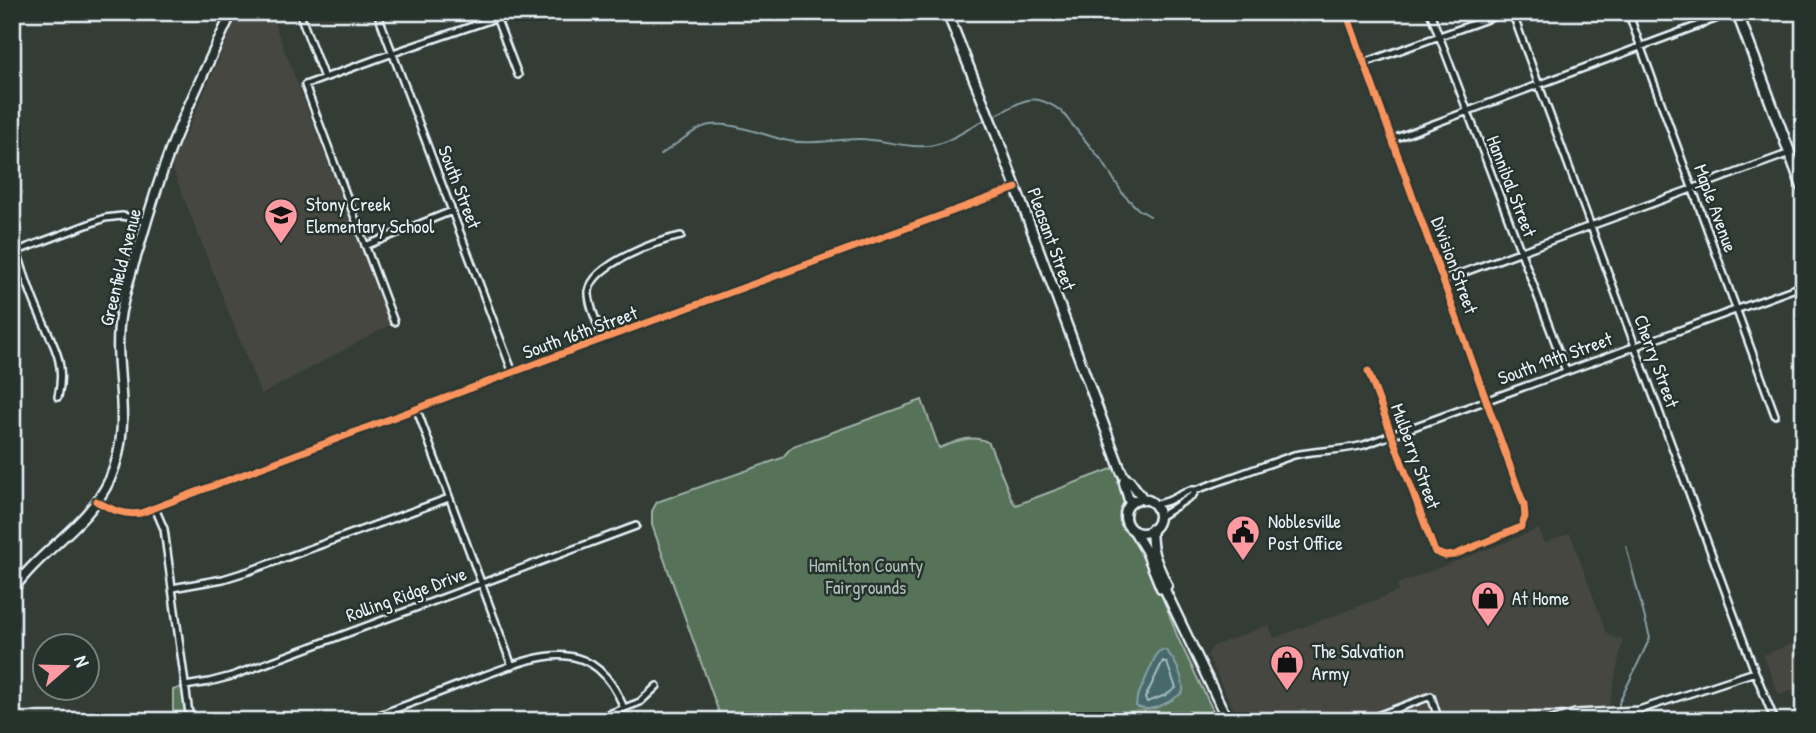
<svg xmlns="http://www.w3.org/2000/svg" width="1816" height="733" font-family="'Patrick Hand',sans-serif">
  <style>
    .built { fill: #444640 }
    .green { fill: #567259; stroke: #9fb2a8; stroke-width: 2 }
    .water { fill: #46696c; stroke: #879fa4; stroke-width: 2 }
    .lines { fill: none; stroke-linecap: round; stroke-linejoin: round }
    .shore { stroke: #a7bbc0; stroke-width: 2 }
    .stream { stroke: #879fa4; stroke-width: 2 }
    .street-casing { stroke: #e8f1f8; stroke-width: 10 }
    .secondary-casing { stroke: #e8f1f8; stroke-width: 13 }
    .primary-casing { stroke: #e8f1f8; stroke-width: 14 }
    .street { stroke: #26332d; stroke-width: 5 }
    .secondary { stroke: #26332d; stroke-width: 8 }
    .primary { stroke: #26332d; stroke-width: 9 }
    .cycleway-casing { stroke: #26332d; stroke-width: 11 }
    .cycleway { stroke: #f8935d; stroke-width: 7 }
    .labels { text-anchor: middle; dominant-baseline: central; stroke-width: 5; stroke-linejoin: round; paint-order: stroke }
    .street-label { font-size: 19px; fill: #e8f1f8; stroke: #26332d }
    .poi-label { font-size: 19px; fill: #e8f1f8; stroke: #26332d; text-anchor: start }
    .park-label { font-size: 19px; fill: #aebeb8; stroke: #26332d }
  </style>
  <rect width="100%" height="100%" fill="#343c36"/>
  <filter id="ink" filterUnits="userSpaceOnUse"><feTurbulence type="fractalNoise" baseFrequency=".0143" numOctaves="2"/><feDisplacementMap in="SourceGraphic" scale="14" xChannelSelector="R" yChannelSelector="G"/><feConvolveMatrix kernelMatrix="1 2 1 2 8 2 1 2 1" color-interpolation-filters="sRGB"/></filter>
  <g filter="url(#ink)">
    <path class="built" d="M239,12H270L390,325L261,395L171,165L173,155L183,140L202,98Z
      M1539,529L1544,543L1570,533L1606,631L1613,637L1623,639L1609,707L1608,721H1239L1207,655L1213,646L1269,625L1274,638L1399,591L1397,584Z
      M1804,639V686L1779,695L1763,655Z"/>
    <path class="green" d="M922,400L939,448C956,442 972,433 989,443L1012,500L1016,505L1114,468L1126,498L1123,507V520L1126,529L1142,547L1168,611L1178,638L1218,721H722L652,525V511L657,502L782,458L790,449L794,446Z
      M185,686L189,721H173V690Z"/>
    <path class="water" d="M1162,650H1165C1175,659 1184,678 1183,692C1172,701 1150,715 1136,706L1137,698L1157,653Z"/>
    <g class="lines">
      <path class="shore" d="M1163,661L1167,663L1176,688L1166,695L1147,702L1145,698Z"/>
      <path class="stream" d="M992,117C1022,104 1028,88 1061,111L1103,162L1123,194L1138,209L1150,216
        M660,155C674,147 695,127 710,125C737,122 764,136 789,141C812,145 836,139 859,139C883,139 911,150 934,145C953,141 969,127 987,119
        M1619,721V703L1650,638L1626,546"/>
      <g class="street-casing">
        <path id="street" d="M299,12L324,78
          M377,12L513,373
          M494,12L518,75
          M1346,12L1524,505L1525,517L1521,527L1454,555L1445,556L1435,552L1368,371
          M1430,12L1566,371
          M1512,12L1755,672L1775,721
          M1628,12L1775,415
          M1364,63L1507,12
          M1393,139L1734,12
          M365,246L452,211
          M17,251C23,270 29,290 37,308C51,342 67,359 58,397
          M12,253L105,218L122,216L147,221
          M1443,280L1790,153
          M394,322L305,85L393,53L496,18
          M603,339C599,327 588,305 589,291C593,264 657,241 681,236
          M417,410L512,666
          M96,501C111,509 123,516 141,513L556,356L1016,188
          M1154,505L1168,501L1190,490H1196L1294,455C1317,450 1341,451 1364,445L1804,285
          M155,508L164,529L190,721
          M1158,518L1193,495L1196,490
          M172,588L223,579L249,571L449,498
          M185,686L209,682L232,676L636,526
          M363,721C398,708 434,695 469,681C531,659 591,626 624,708
          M591,721L640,702L657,686
          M1363,721L1431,696L1439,721
          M1548,721L1575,713L1639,710L1755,672"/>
      </g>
      <g class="secondary-casing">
        <path id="secondary" d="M947,12L998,139L1121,471L1125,478L1129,480L1144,500
          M1125,478L1124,483L1130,504
          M1125 516a17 17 0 1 1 34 0a17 17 0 1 1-34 0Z
          M1152,529C1149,550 1159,567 1167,585L1165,590
          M1134,531L1146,551L1161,588L1165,590L1228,721
          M12,591C40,550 89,525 110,479C136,419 110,370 121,311C126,288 133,266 140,244C149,212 159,180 171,148C189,102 211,57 232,12"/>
      </g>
      <g class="primary-casing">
        <path id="primary" d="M1737,12L1804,191"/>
      </g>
      <use href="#street" class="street"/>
      <use href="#secondary" class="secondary"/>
      <use href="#primary" class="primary"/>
      <g class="cycleway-casing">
        <path id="cycleway" d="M1346,12L1524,505L1525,517L1521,527L1454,555L1445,556L1435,552L1368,371
          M96,501C111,509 123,516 141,513L556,356L1016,188"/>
      </g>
      <use href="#cycleway" class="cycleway"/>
    </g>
  </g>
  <defs>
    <g id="school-pin" transform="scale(1.75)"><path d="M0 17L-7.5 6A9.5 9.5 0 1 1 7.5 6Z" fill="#ff9aa2" stroke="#26332d"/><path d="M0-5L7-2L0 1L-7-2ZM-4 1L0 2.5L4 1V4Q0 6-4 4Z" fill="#111"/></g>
    <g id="civic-pin" transform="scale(1.75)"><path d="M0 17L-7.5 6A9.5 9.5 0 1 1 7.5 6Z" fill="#ff9aa2" stroke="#26332d"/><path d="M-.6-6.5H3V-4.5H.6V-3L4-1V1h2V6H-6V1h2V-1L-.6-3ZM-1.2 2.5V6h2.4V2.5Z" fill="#111"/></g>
    <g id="shop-pin" transform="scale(1.75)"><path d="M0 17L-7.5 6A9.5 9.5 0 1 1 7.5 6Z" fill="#ff9aa2" stroke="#26332d"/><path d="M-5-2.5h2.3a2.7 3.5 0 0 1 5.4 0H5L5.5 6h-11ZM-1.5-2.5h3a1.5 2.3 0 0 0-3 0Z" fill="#111"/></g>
  </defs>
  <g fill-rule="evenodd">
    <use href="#school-pin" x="281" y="215"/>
    <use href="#civic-pin" x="1243" y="532"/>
    <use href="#shop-pin" x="1488" y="598"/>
    <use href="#shop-pin" x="1287" y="662"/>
  </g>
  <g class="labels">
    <g class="street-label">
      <text transform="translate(1512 186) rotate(69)">Hannibal Street</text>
      <text transform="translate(460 187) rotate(69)">South Street</text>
      <text transform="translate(1716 208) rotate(70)">Maple Avenue</text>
      <text transform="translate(1052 239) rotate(70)">Pleasant Street</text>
      <text transform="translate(1455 265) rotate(70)">Division Street</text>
      <text transform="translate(120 267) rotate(-76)">Greenfield Avenue</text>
      <text transform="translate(580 332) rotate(-20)">South 16th Street</text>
      <text transform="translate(1555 358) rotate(-20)">South 19th Street</text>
      <text transform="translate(1657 361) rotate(70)">Cherry Street</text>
      <text transform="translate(1416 456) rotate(70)">Mulberry Street</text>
      <text transform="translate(406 594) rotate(-20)">Rolling Ridge Drive</text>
    </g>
    <g class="poi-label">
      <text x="306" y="204">Stony Creek<tspan x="306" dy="22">Elementary School</tspan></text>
      <text x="1268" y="521">Noblesville<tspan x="1268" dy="22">Post Office</tspan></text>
      <text x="1512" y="598">At Home</text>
      <text x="1312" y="651">The Salvation<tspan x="1312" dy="22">Army</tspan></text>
    </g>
    <g class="park-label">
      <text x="866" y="565">Hamilton County<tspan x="866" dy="22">Fairgrounds</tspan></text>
    </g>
  </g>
  <rect width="1816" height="733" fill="none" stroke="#26332d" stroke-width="42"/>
  <rect x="21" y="21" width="1774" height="691" fill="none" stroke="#e8f1f8" stroke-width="2.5" filter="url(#ink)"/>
  <g transform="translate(66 667) rotate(70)"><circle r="33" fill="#26332d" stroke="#747f7e" stroke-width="2"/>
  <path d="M0-5L12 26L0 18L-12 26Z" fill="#ff9aa2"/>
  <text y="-10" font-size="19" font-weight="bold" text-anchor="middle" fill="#e8f1f8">N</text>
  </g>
</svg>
